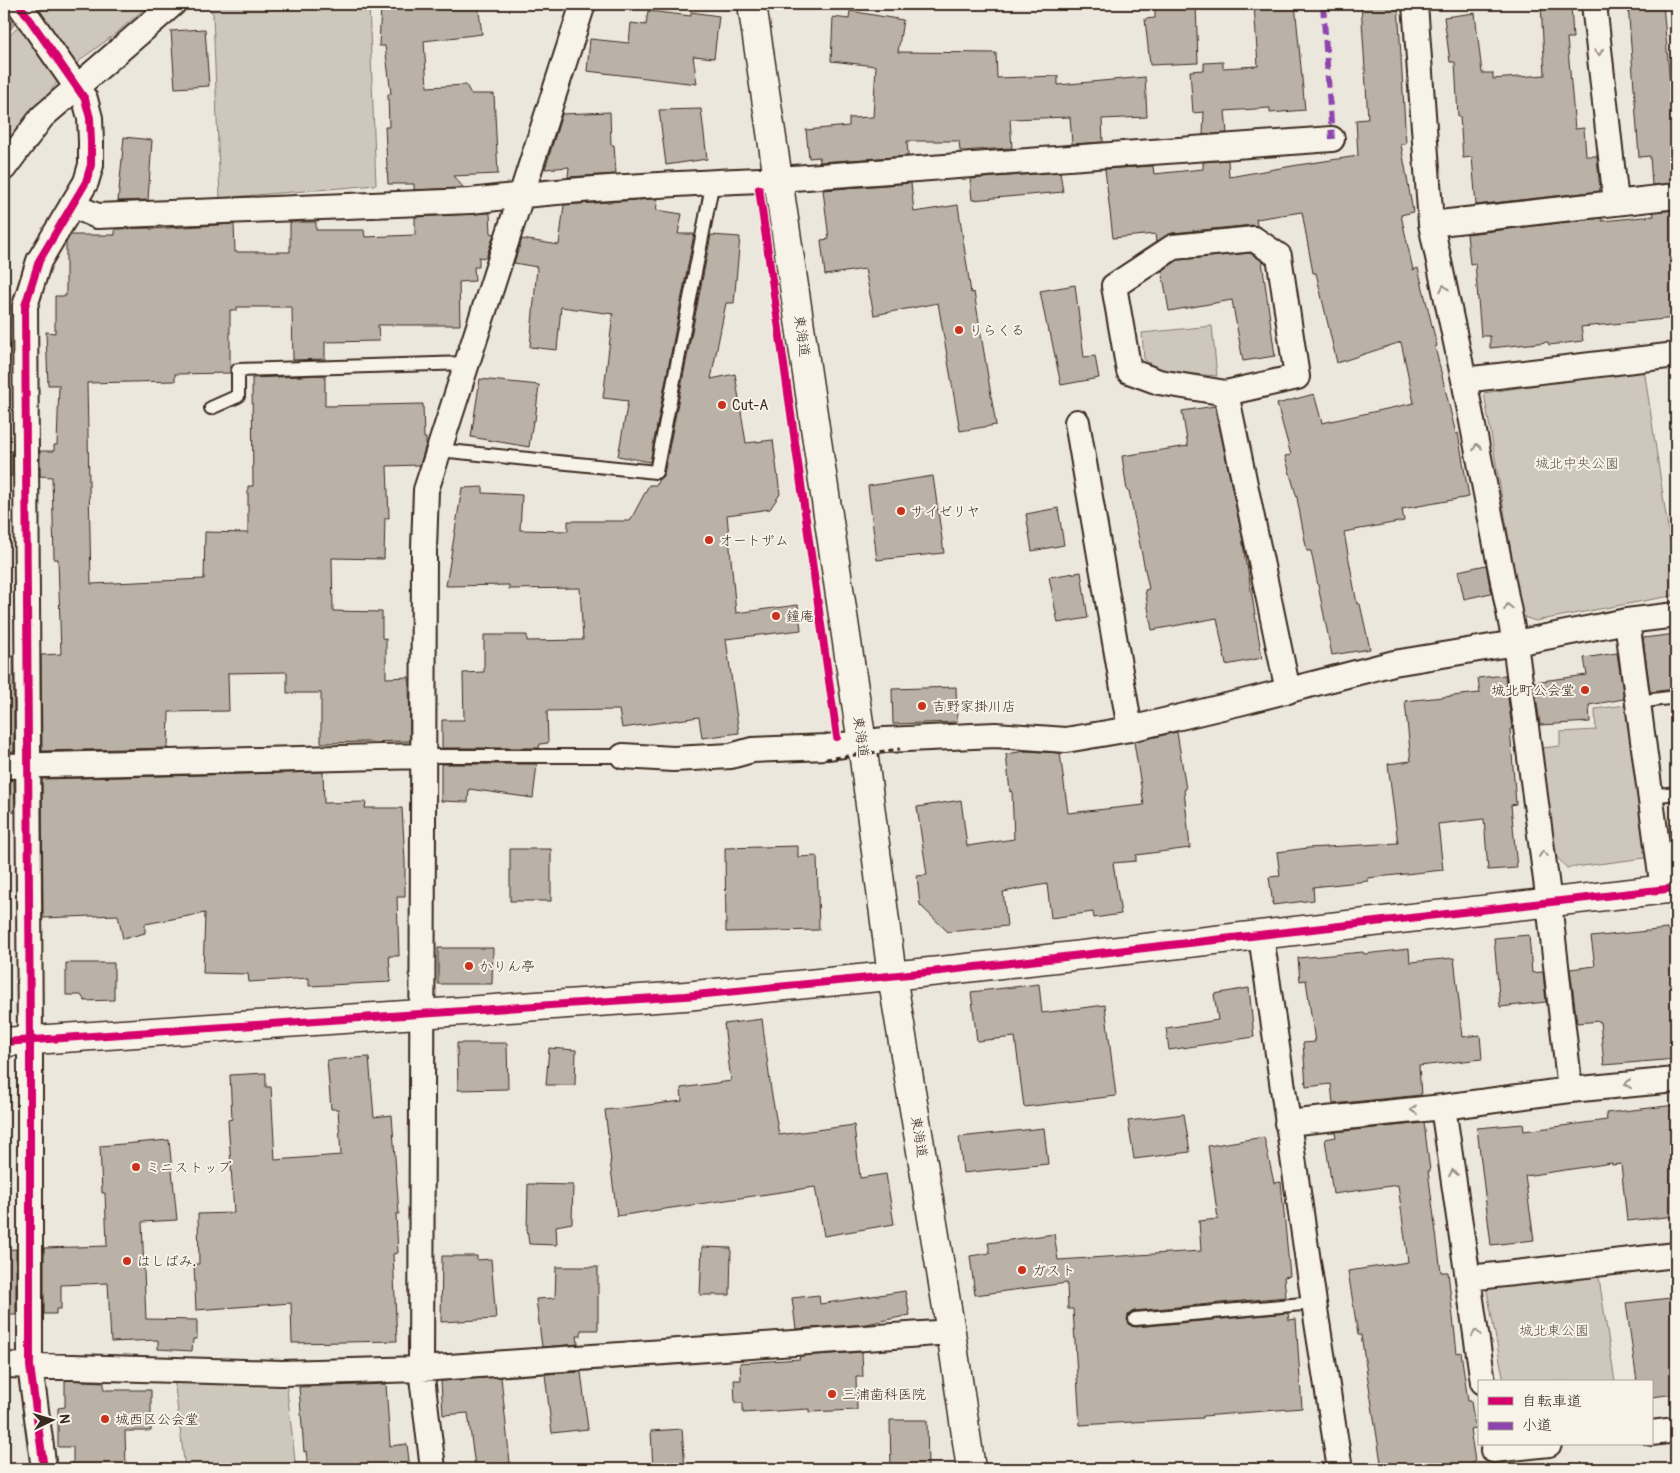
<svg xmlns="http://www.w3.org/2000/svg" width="1680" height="1473" font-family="Pangolin,'Klee One',sans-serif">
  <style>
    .green { fill: #cec8bc; stroke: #84796d }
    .water { fill: #a89f93; stroke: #7c7064 }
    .building { fill: #bab2a7; stroke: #3b2a1e }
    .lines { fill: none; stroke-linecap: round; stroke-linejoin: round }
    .lane-casing { stroke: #3b2a1e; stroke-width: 16 }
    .street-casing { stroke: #3b2a1e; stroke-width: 28 }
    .secondary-casing { stroke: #3b2a1e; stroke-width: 31 }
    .lane { stroke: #f7f3e8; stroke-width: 12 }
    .street { stroke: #f7f3e8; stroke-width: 24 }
    .secondary { stroke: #f7f3e8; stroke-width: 28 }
    .path-bridge { stroke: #3b2a1e; stroke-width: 3; stroke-dasharray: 5 4; stroke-linecap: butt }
    .quiet { stroke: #8e44ad; stroke-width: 6; stroke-dasharray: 12 6; stroke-linecap: butt }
    .cycleway-casing { stroke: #f7f3e8; stroke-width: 11 }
    .cycleway { stroke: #d6006c; stroke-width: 8 }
    .oneway { stroke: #998e83 }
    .poi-dot { fill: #c8321e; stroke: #f7f3e8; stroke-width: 2 }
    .labels { text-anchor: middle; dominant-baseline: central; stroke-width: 4; stroke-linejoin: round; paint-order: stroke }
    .poi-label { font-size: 14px; fill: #3b2a1e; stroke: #f7f3e8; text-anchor: start }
    .street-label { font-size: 14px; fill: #3b2a1e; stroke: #f7f3e8 }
    .park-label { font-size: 14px; fill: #605246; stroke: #f7f3e8 }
  </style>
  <rect width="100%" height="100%" fill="#ece7dc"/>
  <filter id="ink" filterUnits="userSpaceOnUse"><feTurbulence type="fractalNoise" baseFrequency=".02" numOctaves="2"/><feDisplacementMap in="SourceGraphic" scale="10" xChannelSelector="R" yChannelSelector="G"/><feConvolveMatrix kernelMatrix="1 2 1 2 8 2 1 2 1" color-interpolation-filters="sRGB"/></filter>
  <g filter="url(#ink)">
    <path class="green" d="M39,4H150L114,35L84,57L58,81L4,155V42Z
      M207,4H369L376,185L220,198L213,14Z
      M1212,326L1217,376L1159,371L1144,359L1142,333Z
      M1644,369L1676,582V595L1535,621L1522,616L1484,393Z
      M1626,705L1645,858L1567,868L1555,855L1542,748L1560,746V732L1596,730L1595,709Z
      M1598,1272L1615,1382H1504L1486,1286Z
      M174,1379L286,1381L296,1469H185Z"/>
    <path class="water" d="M4,4H34L4,36Z"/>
    <path class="building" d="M381,4H478L482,34L424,41L427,87L466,85L471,94H494L498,174L453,176L464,188L414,190V184H388L385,127H389L388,94H391L385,46H379Z
      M1155,4H1196L1198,63L1150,65L1145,19L1155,18Z
      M1254,4H1295L1305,110L1270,113V108L1225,111L1227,133L1203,135L1204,112L1193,113L1190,71L1204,70V63L1223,62V68L1258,66Z
      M1361,4H1398L1406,144H1401L1413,212L1401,215L1413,270L1418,268L1437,346L1435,347L1456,434L1458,433L1469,497L1402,509L1404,521L1344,532L1357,604H1360L1370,649L1332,655L1311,551H1307L1297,498L1285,456L1291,455L1277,404L1314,394L1322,423L1414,403L1401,342L1337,363L1316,273H1313L1302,212L1256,219L1257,226L1253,225L1172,233L1156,242L1155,234L1113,238L1105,169L1153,166L1154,174L1203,169V162L1228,160L1229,177L1298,165L1358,156L1356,120L1368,119Z
      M1541,4H1571L1573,38H1567L1575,129L1584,128L1586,156H1597L1600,191L1476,205L1472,157L1463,158L1460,117H1458L1455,62H1450L1444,17L1475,13L1482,73H1493V79L1545,75Z
      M1628,4H1663L1676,152V183L1652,185L1650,156L1639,157Z
      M648,11L691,16V12L719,16L714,58L693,56L697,84L587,71L590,39L629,43L631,23L646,25Z
      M850,11L903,20L898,52L996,53L997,78L1058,76V85L1145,77L1147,117L1102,119L1103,142L1072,144L1070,117L1010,119L1012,148L960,151L959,141H907L908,156L820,162L819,157L809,158L806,130L849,126V118L873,117L876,66L831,61L833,17L849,19Z
      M205,29L209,86L175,88L171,31Z
      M701,109L707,159L666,165L659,110Z
      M610,112L611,145H614L616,174L568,177L569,167L545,169L562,114Z
      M124,137L152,140L148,200L118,201Z
      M1060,172L1063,192L972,200L970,179Z
      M911,183L914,212L958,205L971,293L974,292L996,425L960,431L938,303L874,315L865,269L825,275L821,240L829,239L823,190Z
      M652,199L658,200L656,210L682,214L678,234H694L650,462L618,456L628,401L603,398L613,314L561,307L557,350L530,347L537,267L514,263L522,239L559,245L564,205Z
      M1676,210V318L1581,327L1583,341L1549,345L1548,342L1490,348V336H1481L1475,263L1470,264L1467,234L1602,218V221L1654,216L1653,212Z
      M490,213L491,233L494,234L486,258L479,257V267H474L475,281L459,282L460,325H378L379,341L325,342V359L293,360L292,307H237V310H230V373L175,374V381L87,383L91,584L204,579L205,532L248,533V486H253L252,378L325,375V406L423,404L424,438H426V444L420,465L387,466L389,518H385L384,559L332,558L333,611L382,612V638L386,639V678L409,677L410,741L321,743V693H287V672L228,673L229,711L169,712L168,748L42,751L41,655L61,654L58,559H54L52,477L40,476V451H54V445H57L59,385H48L46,332L55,333V296H66V243L70,235H115V229L150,228V229L234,224L235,252H290V222H316V230H364L365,237L415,235V217Z
      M711,235L740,237L734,303H726L711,379L735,374L746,443L773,440L780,494L770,509L727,515L736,613L798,605L801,630L726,639L739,733L702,738L699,717L622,728L619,710L547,711L548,743L540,744L539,748H442V720H464L463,673L484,672V635H527V641L583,640L580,588L509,589V585L446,586L462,488L483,487V493L522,495L520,530L568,531V521H630L649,485H657L658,480L662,477L664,474Z
      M1250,253L1262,261L1275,356L1243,361L1232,300L1169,311L1162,271L1178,260Z
      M1075,285L1084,357L1095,356L1099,378L1061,385L1050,332H1048L1040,291Z
      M480,379L539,385L535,421H533L529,447L471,437Z
      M1215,406L1242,536L1246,565H1247L1262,658L1226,665L1217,618L1152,630L1145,590L1149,589L1129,491H1127L1122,456L1188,446L1182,411Z
      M4,451H12V476H4Z
      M933,476L944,553L877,560L868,486Z
      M1058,508L1064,545L1032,551L1026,514Z
      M1486,565L1491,593L1464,599L1458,571Z
      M1081,572L1088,618L1058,623L1049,577Z
      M1676,634V689L1650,692L1643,638Z
      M1617,653L1624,699L1589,705L1590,722L1540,725L1534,682L1587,675L1584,658Z
      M4,656H14V752H4Z
      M1505,675L1512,729H1510L1516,804L1511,805L1517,868L1488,870L1484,819L1438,824L1443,870L1368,878V881L1313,887L1314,900L1273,905L1269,877L1280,876L1277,852L1308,848L1398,843L1388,764L1411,761L1405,701L1480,693L1478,678Z
      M956,687L957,722L893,724L892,689Z
      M1177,732L1186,789L1184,790L1190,848L1136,855V861L1113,863L1121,914L1094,918L1093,912L1051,918L1047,884L1003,892L1007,926L948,932L920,905L917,876L927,875L917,807L961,800L967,846L1014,839L1012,791L1010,792L1006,754L1026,751L1060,753L1068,813L1144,805L1134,742Z
      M441,764H537L533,798L469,789L468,802L441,801Z
      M323,772L324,803L366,802L365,808H402L405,861V897H397L399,956H389L391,982L309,986V978L249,982L248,974L203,973L205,913L145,924V933L123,939L118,915L43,918L42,779Z
      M4,780H14L15,812H4Z
      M798,846V857L817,856L819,930L726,932L725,848Z
      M510,849H551V901H510Z
      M1676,928V1059L1604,1065L1600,1021L1577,1023L1570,969L1595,966L1591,937Z
      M1529,935L1532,973L1543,972L1546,1002L1500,1007L1494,938Z
      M438,948H493L492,984H438Z
      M1409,949L1410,962L1454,958L1463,1037L1480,1035L1482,1059L1419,1066L1421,1095L1333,1104L1331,1084L1306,1087L1303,1043L1315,1042L1306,980L1300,981L1298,958L1363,952L1364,954Z
      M66,963H114V1000L85,1001L81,995H66Z
      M1039,984L1042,1013L1105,1005L1116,1096L1024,1107L1015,1037L977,1041L971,992Z
      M1249,988L1254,1037L1169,1050L1166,1028L1218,1020L1214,994Z
      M762,1019L771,1090L779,1135L854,1125L860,1178L886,1174L894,1224L824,1236L815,1187L617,1216L610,1161H611L605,1110L682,1101L681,1088L731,1081L724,1024Z
      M457,1043H507L508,1089L458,1090Z
      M549,1048L576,1050L575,1085H546Z
      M369,1057L374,1117L392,1115L399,1214H396L398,1253L393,1254L397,1341L292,1343L291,1303L196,1310L194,1264H199L198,1214L234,1213L228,1120L232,1119L230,1075L266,1073V1087H271L275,1160L341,1155L338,1109H331L327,1060Z
      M1676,1105V1216L1627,1221L1621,1164L1612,1165V1163L1525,1176L1534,1240L1491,1245L1477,1128L1523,1124L1524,1131L1607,1120L1606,1113Z
      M1184,1114L1190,1152L1134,1159L1128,1121Z
      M1424,1123L1430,1171H1428L1441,1272H1448L1457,1353L1461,1352L1468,1401H1471L1475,1428L1470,1429L1475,1461H1473L1474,1469H1382L1361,1335H1358L1348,1271L1408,1262L1398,1185L1333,1194L1325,1139L1336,1137L1335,1132Z
      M1044,1128L1048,1164L963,1173L959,1137Z
      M1264,1137L1274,1183L1281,1182L1290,1276L1284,1277L1286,1297L1134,1311L1128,1315L1127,1320L1131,1326L1136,1327L1288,1313L1289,1320L1296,1319L1302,1408L1203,1416V1418L1080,1425L1073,1309H1068L1067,1283L975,1295L970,1256L990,1253L988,1243L1054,1234L1058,1260L1201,1251L1199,1221L1218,1219L1208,1146Z
      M169,1140L177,1220L142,1222L146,1319L197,1320V1339H193L192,1351L158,1349V1340L111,1342L108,1283L61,1285V1309H56V1314H44V1248L107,1246L105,1193H102L100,1146Z
      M528,1184L573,1185L572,1223L556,1226L557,1245L529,1244L527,1229Z
      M702,1247L731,1248L730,1295H700Z
      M16,1249V1315H4V1250Z
      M442,1256H477V1260L491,1259L496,1319L441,1322Z
      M556,1267H598V1330H581V1336H577L578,1344L542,1347L536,1299L555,1298Z
      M905,1291L910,1315L867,1324L796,1329L792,1298L819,1295L820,1304Z
      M1670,1298L1676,1351V1394L1651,1397V1382H1637L1626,1303Z
      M862,1352L863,1377H856L857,1410L809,1412V1409L743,1413V1403H735L734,1380H741L740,1363L800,1359L799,1356Z
      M581,1372L588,1429L552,1433L545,1374Z
      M501,1377L510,1463L475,1467L468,1413L443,1415L441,1381Z
      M65,1380L104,1382V1390H151V1431H125L126,1469H73V1447H58V1408L65,1407Z
      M386,1384L390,1446L407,1444L410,1469H308L306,1451L304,1452L299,1387Z
      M890,1420H927L928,1469H891Z
      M682,1429L685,1469H653L651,1431Z"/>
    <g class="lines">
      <g class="lane-casing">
        <path id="lane" d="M211,408L238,396V370L467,363
          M439,450L656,472L713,181
          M1638,702L1676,697
          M423,756H623
          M1651,796L1676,793
          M1135,1319L1314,1303"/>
      </g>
      <g class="street-casing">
        <path id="street" d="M19,4L85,99L90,118L91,142V165L86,182L39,261L25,306L30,1041V1366L44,1469
          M1415,4L1431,224L1464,380L1515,643L1549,903L1570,1090
          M1594,4L1616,202
          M4,168L42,117L173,4
          M72,205L97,216L471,201C573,188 676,184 779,179L1332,139
          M1431,224L1676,196
          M1464,380L1676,355
          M1226,393L1159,382L1129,371L1114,286L1173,247L1254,239L1279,256L1297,377L1226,393L1288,691
          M1077,422L1130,729
          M1627,621L1663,890
          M623,756L673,759L731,756L752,750L827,747L885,740L995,735L1066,740L1130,729L1243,702L1394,663L1515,643L1627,621L1676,615
          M4,766L423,756
          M1261,936L1314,1303L1340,1469
          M1443,1107L1483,1382
          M1287,1123L1443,1107L1570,1090L1676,1080
          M1469,1278L1676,1255
          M4,1365L282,1373L421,1369L951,1332
          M1651,1433L1676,1430
          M1493,1450L1549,1444
          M433,1469L421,1369L424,549L426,490L583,4"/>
      </g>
      <g class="secondary-casing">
        <path id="secondary" d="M752,4L862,743L892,976L951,1332L971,1469
          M4,1042L685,996L940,971L1676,888"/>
      </g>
      <use href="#lane" class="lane"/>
      <use href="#street" class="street"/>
      <use href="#secondary" class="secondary"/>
      <path class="path-bridge" d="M826,759L900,749"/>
      <path class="quiet" d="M1323,4L1332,139"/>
      <g class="cycleway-casing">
        <path id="cycleway" d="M19,4L85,99L90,118L91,142V165L86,182L39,261L25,306L30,1041V1366L44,1469
          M759,189L837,737
          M4,1042L685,996L940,971L1676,888"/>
      </g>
      <use href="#cycleway" class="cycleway"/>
    </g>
    <defs><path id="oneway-chevron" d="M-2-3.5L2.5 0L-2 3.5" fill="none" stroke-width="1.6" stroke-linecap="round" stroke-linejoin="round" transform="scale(1.25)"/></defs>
    <g class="oneway">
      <use href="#oneway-chevron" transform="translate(1599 52) rotate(84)"/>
      <use href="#oneway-chevron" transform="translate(1444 288) rotate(-102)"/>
      <use href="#oneway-chevron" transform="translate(1477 447) rotate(-101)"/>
      <use href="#oneway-chevron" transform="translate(1508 607) rotate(-101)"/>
      <use href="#oneway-chevron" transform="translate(1543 854) rotate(-97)"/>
      <use href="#oneway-chevron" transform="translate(1628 1084) rotate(174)"/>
      <use href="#oneway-chevron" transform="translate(1414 1110) rotate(174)"/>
      <use href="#oneway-chevron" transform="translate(1453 1173) rotate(-99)"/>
      <use href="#oneway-chevron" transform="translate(1476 1333) rotate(-98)"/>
    </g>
  </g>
  <g class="poi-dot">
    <circle cx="959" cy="330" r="5"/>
    <circle cx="722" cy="405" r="5"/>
    <circle cx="901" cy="511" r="5"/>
    <circle cx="709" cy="540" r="5"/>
    <circle cx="776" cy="616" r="5"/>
    <circle cx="1585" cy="690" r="5"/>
    <circle cx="922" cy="706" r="5"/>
    <circle cx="469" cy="966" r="5"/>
    <circle cx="136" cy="1167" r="5"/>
    <circle cx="127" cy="1261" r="5"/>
    <circle cx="1022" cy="1270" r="5"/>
    <circle cx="832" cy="1394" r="5"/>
    <circle cx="105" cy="1419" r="5"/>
  </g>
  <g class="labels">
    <g class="poi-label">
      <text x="969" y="330">りらくる</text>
      <text x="732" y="405">Cut-A</text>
      <text x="911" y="511">サイゼリヤ</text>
      <text x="719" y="540">オートザム</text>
      <text x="786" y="616">鐘庵</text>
      <text x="1575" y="690" text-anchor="end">城北町公会堂</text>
      <text x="932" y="706">吉野家掛川店</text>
      <text x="479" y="966">かりん亭</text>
      <text x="146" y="1167">ミニストップ</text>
      <text x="137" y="1261">はしばみ.</text>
      <text x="1032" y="1270">ガスト</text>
      <text x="842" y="1394">三浦歯科医院</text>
      <text x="115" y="1419">城西区公会堂</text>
    </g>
    <g class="street-label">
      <text transform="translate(802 336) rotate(82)">東海道</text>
      <text transform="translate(861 737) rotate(82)">東海道</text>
      <text transform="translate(919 1137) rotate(81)">東海道</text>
    </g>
    <g class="park-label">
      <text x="1577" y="463">城北中央公園</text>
      <text x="1554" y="1330">城北東公園</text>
    </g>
  </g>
  <rect width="1680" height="1473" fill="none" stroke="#f7f3e8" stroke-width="20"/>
  <rect x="10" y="10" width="1660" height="1453" fill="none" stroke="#3b2a1e" stroke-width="2" filter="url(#ink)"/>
  <rect x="1478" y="1380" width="175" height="65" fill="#f7f3e8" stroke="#aca397"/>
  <rect x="1488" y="1397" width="25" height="8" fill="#d6006c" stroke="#aca397"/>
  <text x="1522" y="1406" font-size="15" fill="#3b2a1e">自転車道</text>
  <rect x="1488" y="1422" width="25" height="8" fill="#8e44ad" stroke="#aca397"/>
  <text x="1522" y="1430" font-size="15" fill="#3b2a1e">小道</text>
  <g transform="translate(52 1420) rotate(85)" stroke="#f7f3e8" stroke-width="4" paint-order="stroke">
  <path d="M0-4L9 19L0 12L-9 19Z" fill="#3b2a1e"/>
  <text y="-8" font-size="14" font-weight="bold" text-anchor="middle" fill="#3b2a1e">N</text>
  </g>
</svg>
